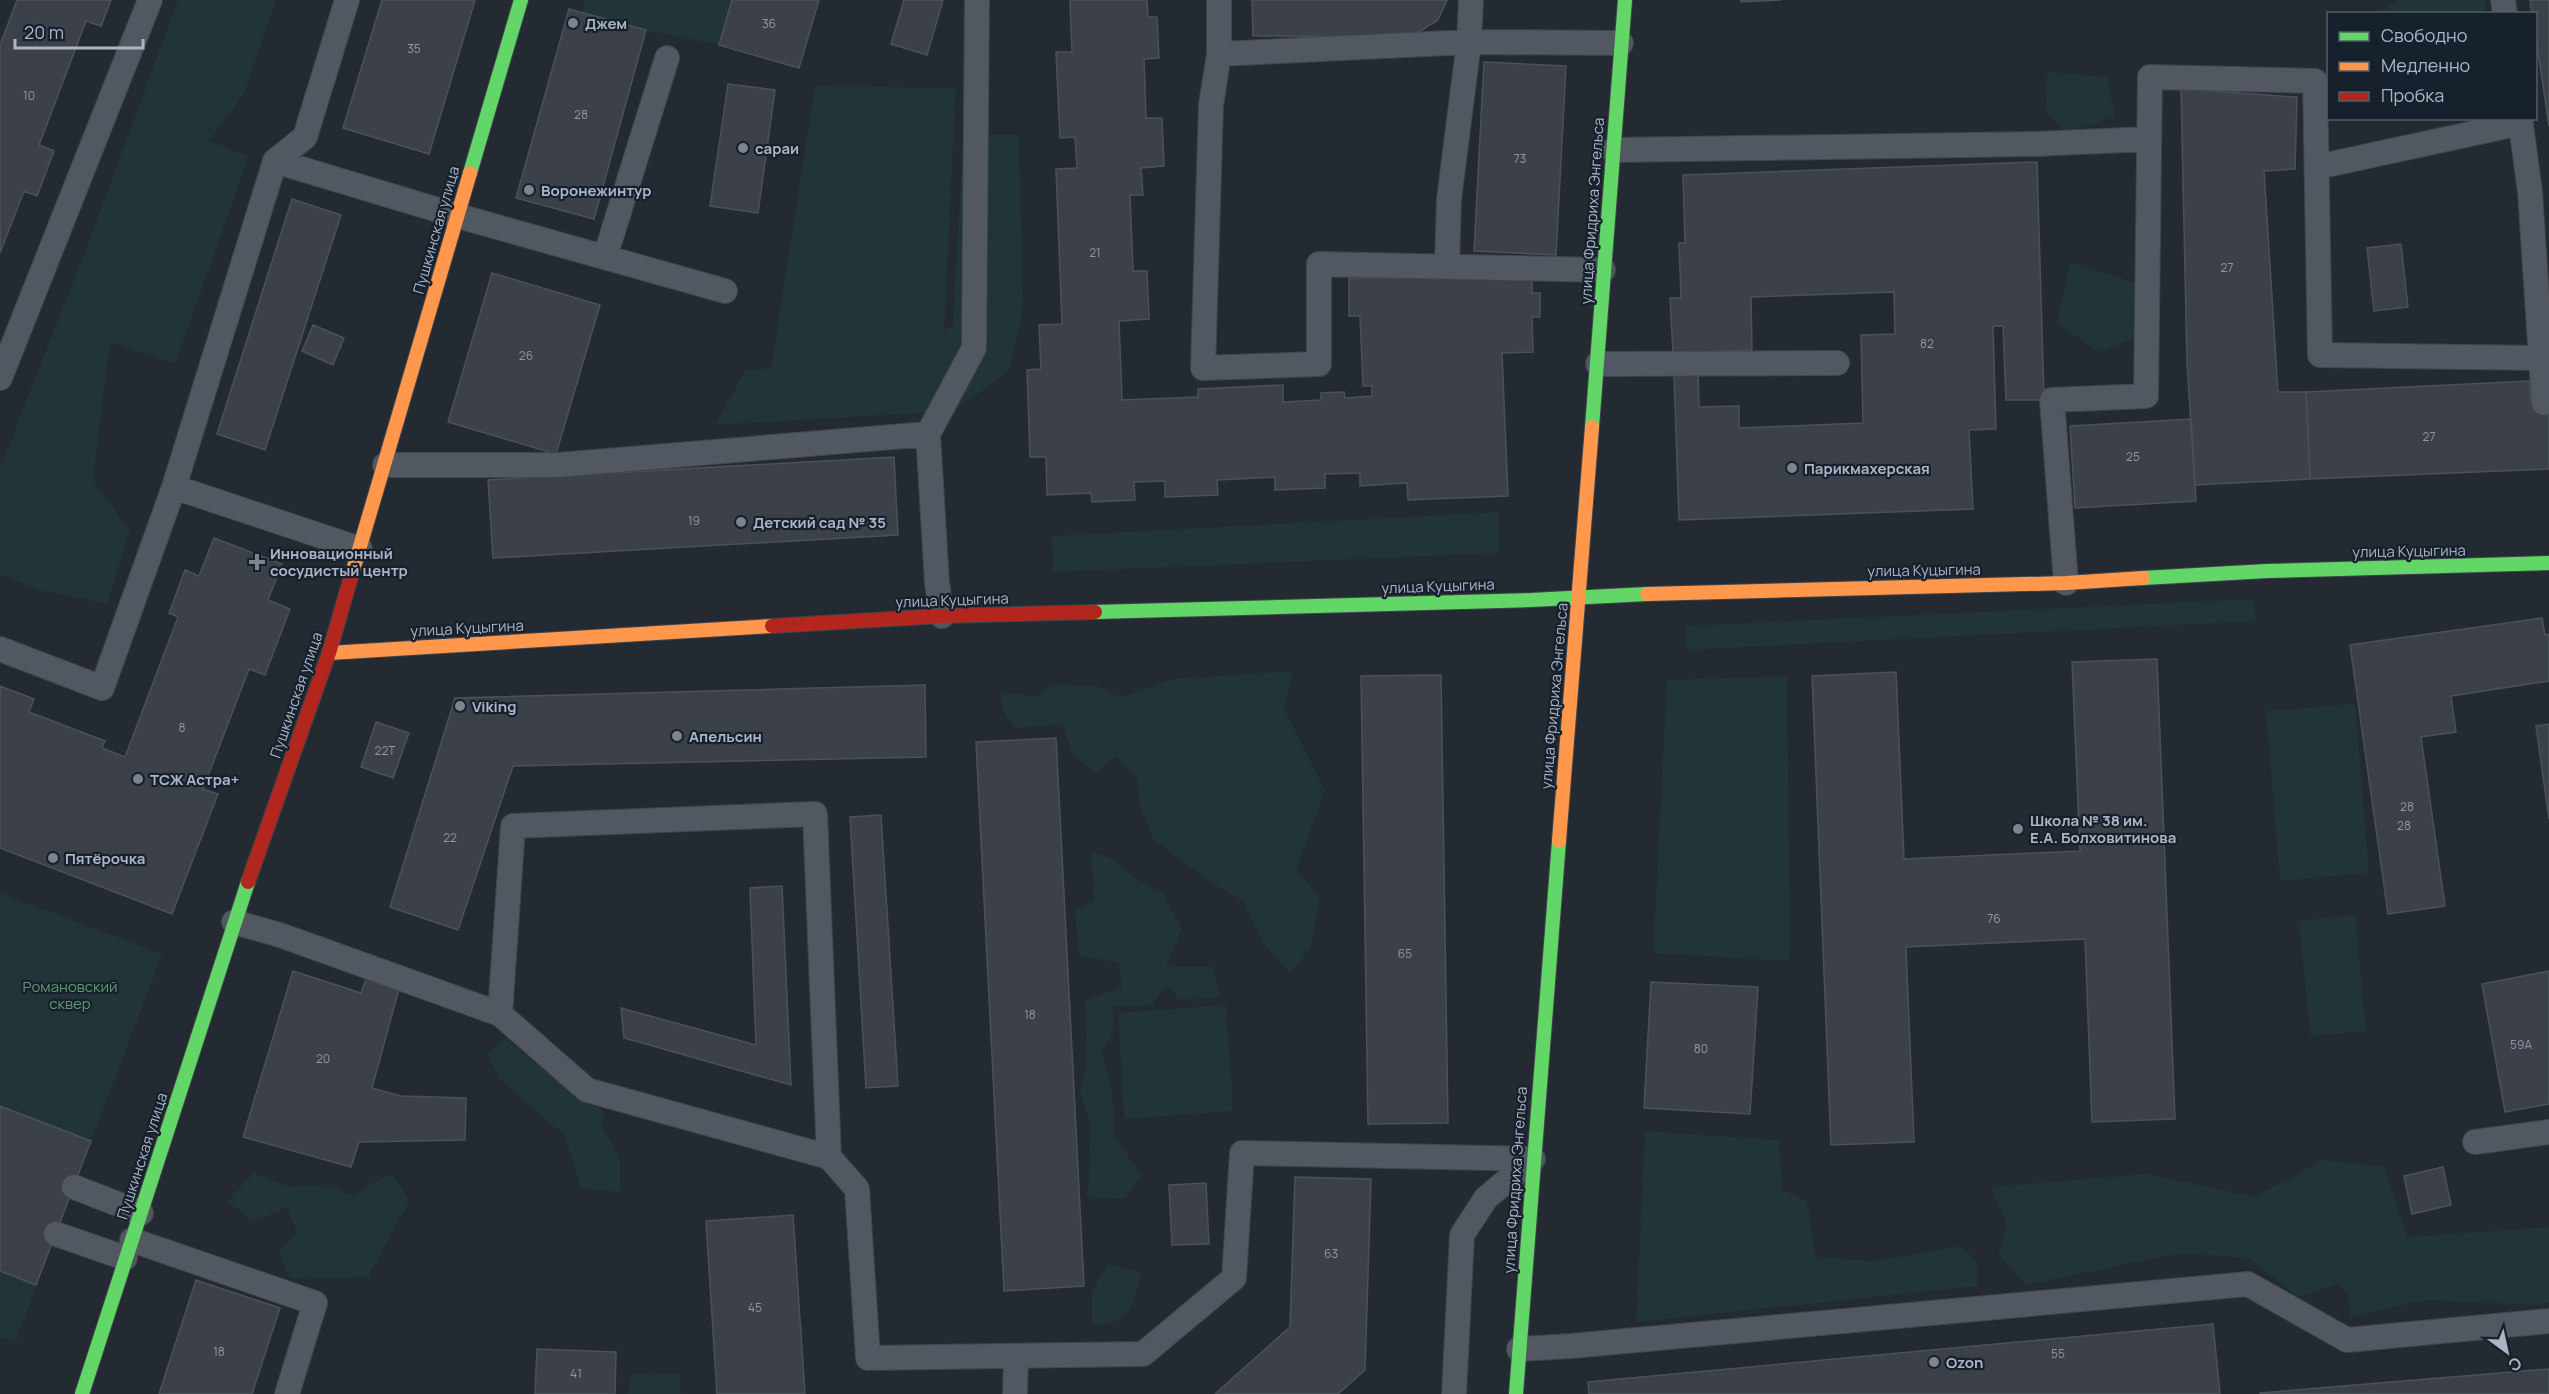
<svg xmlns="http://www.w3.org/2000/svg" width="2549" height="1394" font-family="Manrope,sans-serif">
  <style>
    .green { fill: #213438 }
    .building { fill: #3b4049; stroke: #4b515a; stroke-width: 1.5 }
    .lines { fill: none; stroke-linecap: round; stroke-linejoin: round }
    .lane-casing { stroke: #40444b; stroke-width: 26 }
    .fast-casing { stroke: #40444b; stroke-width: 16 }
    .slow-casing { stroke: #40444b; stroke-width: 16 }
    .jam-casing { stroke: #40444b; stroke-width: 16 }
    .lane { stroke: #525861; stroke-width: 24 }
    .fast { stroke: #63d668; stroke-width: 14 }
    .slow { stroke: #ff974d; stroke-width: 14 }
    .jam { stroke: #b3261e; stroke-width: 14 }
    .poi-dot { fill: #7c8492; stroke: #17202d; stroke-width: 2 }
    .labels { text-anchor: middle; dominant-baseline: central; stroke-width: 4.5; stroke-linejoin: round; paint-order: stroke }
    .number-label { font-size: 12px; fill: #8f98a7 }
    .poi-label { font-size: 15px; font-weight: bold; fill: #abb5c6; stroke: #17202d; text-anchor: start }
    .street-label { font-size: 15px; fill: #abb5c6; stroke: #17202d }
    .park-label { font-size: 15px; fill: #61986e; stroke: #17202d }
  </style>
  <rect width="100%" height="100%" fill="#242a32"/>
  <path class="green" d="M178,0H276L244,94L209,141L249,156L175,364L110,342L93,480L130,531L107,604L41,590L0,575V468L94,228Z
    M585,0H732L719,45L646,30L582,12Z
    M2398,0H2485V13H2380Z
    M2047,72L2107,77L2115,117L2066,132L2046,112Z
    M815,86L956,88L944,331L953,325L962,158L990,135H1019L1023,311L1009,371L953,411L715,425L745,371L771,368Z
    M2070,262L2136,283L2135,338L2098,352L2057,323Z
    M1499,512V553L1053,572L1052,536Z
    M2254,599L2256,621L1687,650L1685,626Z
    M1293,671L1284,709L1325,791L1296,870L1320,897L1311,948L1290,973L1264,944L1242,900L1212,883L1153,839L1140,806L1137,779L1116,756L1096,772L1074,757L1062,724L1015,728L1003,710L1000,692L1038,697L1052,684L1098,686L1120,698L1173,679Z
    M1787,676L1790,961L1653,953L1667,680Z
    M2355,704L2369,873L2280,881L2266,711Z
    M1091,852L1110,858L1136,879L1163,893L1182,929L1166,967H1214L1220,997L1180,1000L1166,985L1152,1005L1113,1006V1033L1102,1052L1112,1092L1115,1137L1142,1175L1125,1199L1088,1197L1090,1124L1080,1092L1087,1058L1085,1001L1122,987L1119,963L1079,955L1075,911L1094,900Z
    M0,893L162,954L15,1343L0,1337Z
    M2355,915L2366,1031L2310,1036L2299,921Z
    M1226,1005L1233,1111L1124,1119L1118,1013Z
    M505,1039L574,1093L605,1112L601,1125L620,1157V1192L581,1188L565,1136L501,1081L486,1053Z
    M1645,1131L1779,1140L1782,1190L1807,1201L1816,1257L1873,1261L1961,1246L1977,1262V1286L1636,1322Z
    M2322,1160L2384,1167L2407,1237L2549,1227V1303L2532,1305L2426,1300L2350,1317L2348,1296L2339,1284L2298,1297L2249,1258L2180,1253L2026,1285L1998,1254L2007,1225L1991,1187L2147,1174L2255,1197Z
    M254,1173L289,1187L328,1185L350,1196L391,1174L410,1200L368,1277L290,1278L278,1253L297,1233L287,1207L253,1222L227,1201Z
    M1108,1264L1141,1273C1133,1307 1132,1324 1092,1325V1291Z
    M630,1373L680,1374L681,1394H628Z"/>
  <path class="building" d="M17,0H111L101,26L86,21L39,145L54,151L37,196L24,191L0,253V45Z
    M382,0H475L429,154L343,128Z
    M732,0H819L799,68L719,45Z
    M904,0H943L927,55L891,44Z
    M1070,0H1147L1148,17H1157L1159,58L1144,59L1146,118H1162L1164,166L1141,168L1143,195H1130L1133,271H1147L1149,319L1119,321L1122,400L1198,397V389L1283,385V402L1321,400V393L1344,392L1345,398L1372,396V386H1363L1360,316H1349V278H1532V293H1540V317H1532L1533,352L1502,353L1508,496L1408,500L1407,483L1360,486V473L1325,474V488L1275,490V477L1217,480L1218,495L1165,497V481L1134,482L1135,500L1092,502L1091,493L1047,495L1046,457H1030L1027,370L1041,369L1039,325L1062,324L1056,169L1077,168L1075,137L1060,138L1056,52H1072Z
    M1252,0H1447L1438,20L1411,37L1253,36Z
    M1741,0H1781L1741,2Z
    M2530,0H2549V126L2536,38V14H2532Z
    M569,9L646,30L594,219L516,198Z
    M1484,62L1566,66L1556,255L1474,251Z
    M728,84L775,90L758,213L710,206Z
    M2181,89L2297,97L2295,169L2264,171L2278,392H2306L2310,479L2195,485L2187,363Z
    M2037,162L2044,400H2006L2003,326H1993L1996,429L1969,430L1973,509L1679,520L1674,375L1698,374L1699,407L1739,406V428L1863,423L1861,335L1895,334L1894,292L1751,297L1752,350L1673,353L1670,298H1681L1679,243H1685L1683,175Z
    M292,199L341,215L265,450L217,434Z
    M2401,244L2408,307L2374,311L2367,248Z
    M492,273L600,305L556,454L448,422Z
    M313,325L344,338L333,365L302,351Z
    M2529,381L2531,403H2549V469L2310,479L2306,392Z
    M2191,419L2196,501L2075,508L2070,426Z
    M894,457L898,535L493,558L488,480Z
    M214,538L282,564L268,600L290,609L265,675L249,669L203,789L218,794L172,914L0,848V686L34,699L29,712L105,741L102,748L125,757L178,617L169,613L185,570L199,576Z
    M2542,618L2545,635L2549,634V681L2451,696L2456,732L2421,737L2445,906L2388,914L2350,645Z
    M2157,659L2175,1119L2092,1122L2085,939L1906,947L1914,1142L1831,1145L1812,676L1896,672L1904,859L2080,851L2072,662Z
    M1441,675L1448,1123L1368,1124L1361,676Z
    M925,685L926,757L513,766L458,930L390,907L455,698Z
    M376,722L409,733L393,778L361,767Z
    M2549,724V819L2536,726Z
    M1056,738L1084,1286L1004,1291L976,742Z
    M881,815L898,1086L866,1088L850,817Z
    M782,886L791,1085L624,1038L621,1008L756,1045L750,888Z
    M293,971L361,993L366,979L399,989L372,1088L401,1096L466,1098L465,1140L359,1142L351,1167L243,1137Z
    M2549,971V1104L2505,1112L2482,984Z
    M1651,982L1758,987L1750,1114L1644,1108Z
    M0,1106L91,1141L36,1285L0,1271Z
    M2443,1167L2451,1205L2412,1214L2404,1176Z
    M1295,1177L1371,1179L1365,1370L1338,1394H1215L1290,1327Z
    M1206,1183L1209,1244L1172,1245L1169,1185Z
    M793,1215L805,1394H717L706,1221Z
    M196,1280L280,1308L252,1394H159Z
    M2213,1324L2220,1394H1589L1588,1382Z
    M537,1349L616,1352L615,1394H535Z
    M2549,1369V1394H2260V1393Z"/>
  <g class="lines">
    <g class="lane-casing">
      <path id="lane" d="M1219,0V54
        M2503,0L2505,14
        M2520,118L2530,192L2544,403
        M1613,150L2035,144L2149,139
        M275,161L458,216L725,291
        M2317,167L2521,123
        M605,257L667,58
        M1447,265L1449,199L1469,42L1471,0
        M1603,270L1319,264V364L1203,368L1211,105L1219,54L1469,42L1621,43
        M1598,364L1837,363
        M0,378L150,0
        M385,465H558L928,434
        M174,487L275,161L305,137L347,0
        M2066,583L2052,400L2146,396L2150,77L2315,81L2320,355L2540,358
        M942,616L937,583L928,434L974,348L977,0
        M0,649L102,688L174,487L360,549
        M234,922L280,935L500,1014
        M2475,1142L2549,1132
        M829,1157L815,814L513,826L500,1014L587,1090L829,1157L857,1189L868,1358L1143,1354L1234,1278L1242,1153L1533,1159
        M74,1187L141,1213
        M56,1234L125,1258
        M132,1240L315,1303L287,1394
        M1519,1349L1571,1346L2248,1284L2347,1340L2549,1321
        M1015,1394L1016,1356
        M1454,1394L1462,1235L1486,1198L1533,1159"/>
    </g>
    <g class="fast-casing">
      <path id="fast" d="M470,173L521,0
        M1592,427L1625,0
        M2143,578L2267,571L2549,563
        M1095,612L1531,600L1647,594
        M82,1394L248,882
        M1516,1394L1559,841"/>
    </g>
    <g class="slow-casing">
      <path id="slow" d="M351,577L470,173
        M1647,594L2066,583L2143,578
        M329,653L772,626
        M1559,841L1592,427"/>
    </g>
    <g class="jam-casing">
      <path id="jam" d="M772,626L942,616L1095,612
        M248,882L329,653L351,577"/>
    </g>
    <use href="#lane" class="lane"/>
    <use href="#fast" class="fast"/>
    <use href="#slow" class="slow"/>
    <use href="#jam" class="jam"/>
  </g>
  <g class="poi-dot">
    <circle cx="573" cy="23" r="6"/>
    <circle cx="743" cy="148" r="6"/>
    <circle cx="529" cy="190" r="6"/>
    <circle cx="1792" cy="468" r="6"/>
    <circle cx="741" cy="522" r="6"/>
    <path d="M254 553h6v6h6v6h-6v6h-6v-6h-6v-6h6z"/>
    <circle cx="460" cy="706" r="6"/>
    <circle cx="677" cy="736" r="6"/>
    <circle cx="138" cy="779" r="6"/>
    <circle cx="2018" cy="829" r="6"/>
    <circle cx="53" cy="858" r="6"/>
    <circle cx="1934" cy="1362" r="6"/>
  </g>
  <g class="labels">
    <g class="number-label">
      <text x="769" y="23">36</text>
      <text x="414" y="48">35</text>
      <text x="29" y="95">10</text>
      <text x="581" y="114">28</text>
      <text x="1520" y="158">73</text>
      <text x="1095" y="252">21</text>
      <text x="2227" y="267">27</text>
      <text x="1927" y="343">82</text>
      <text x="526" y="355">26</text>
      <text x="2429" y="436">27</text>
      <text x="2133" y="456">25</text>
      <text x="694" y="520">19</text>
      <text x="182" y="727">8</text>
      <text x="385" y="750">22Т</text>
      <text x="2407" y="806">28</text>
      <text x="2404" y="825">28</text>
      <text x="450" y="837">22</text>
      <text x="1994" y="918">76</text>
      <text x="1405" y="953">65</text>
      <text x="1030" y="1014">18</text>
      <text x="2521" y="1044">59А</text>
      <text x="1701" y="1048">80</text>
      <text x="323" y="1058">20</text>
      <text x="1331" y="1253">63</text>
      <text x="755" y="1307">45</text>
      <text x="219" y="1351">18</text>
      <text x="2058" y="1353">55</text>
      <text x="576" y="1373">41</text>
    </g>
    <g class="poi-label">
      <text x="585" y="23">Джем</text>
      <text x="755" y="148">сараи</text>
      <text x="541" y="190">Воронежинтур</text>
      <text x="1804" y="468">Парикмахерская</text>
      <text x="753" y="522">Детский сад № 35</text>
      <text x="270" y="553">Инновационный<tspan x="270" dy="17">сосудистый центр</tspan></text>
      <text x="472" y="706">Viking</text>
      <text x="689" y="736">Апельсин</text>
      <text x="150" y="779">ТСЖ Астра+</text>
      <text x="2030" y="820">Школа № 38 им.<tspan x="2030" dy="17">Е.А. Болховитинова</tspan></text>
      <text x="65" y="858">Пятёрочка</text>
      <text x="1946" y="1362">Ozon</text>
    </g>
    <g class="street-label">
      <text transform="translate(1592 211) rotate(-86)">улица Фридриха Энгельса</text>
      <text transform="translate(436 230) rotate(-74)">Пушкинская улица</text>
      <text transform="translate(2409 551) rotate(-1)">улица Куцыгина</text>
      <text transform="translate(1924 570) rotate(-1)">улица Куцыгина</text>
      <text transform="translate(1438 586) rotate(-2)">улица Куцыгина</text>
      <text transform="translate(952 600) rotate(-2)">улица Куцыгина</text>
      <text transform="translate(467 628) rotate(-3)">улица Куцыгина</text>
      <text transform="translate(296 695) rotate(-71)">Пушкинская улица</text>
      <text transform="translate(1554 696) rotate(-85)">улица Фридриха Энгельса</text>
      <text transform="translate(142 1156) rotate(-72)">Пушкинская улица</text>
      <text transform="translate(1515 1180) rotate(-86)">улица Фридриха Энгельса</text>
    </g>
    <g class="park-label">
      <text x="70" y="986">Романовский<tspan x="70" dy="17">сквер</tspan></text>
    </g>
  </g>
  <rect x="2327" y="12" width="210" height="108" fill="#17202d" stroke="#525c6a" stroke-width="1.5"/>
  <rect x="2339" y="32" width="30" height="9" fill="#63d668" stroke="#525c6a" stroke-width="1.5"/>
  <text x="2381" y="42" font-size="18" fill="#abb5c6">Свободно</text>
  <rect x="2339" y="62" width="30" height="9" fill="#ff974d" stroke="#525c6a" stroke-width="1.5"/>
  <text x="2381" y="72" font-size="18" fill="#abb5c6">Медленно</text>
  <rect x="2339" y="92" width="30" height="9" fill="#b3261e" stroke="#525c6a" stroke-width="1.5"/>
  <text x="2381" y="102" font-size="18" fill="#abb5c6">Пробка</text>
  <g transform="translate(2507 1352) rotate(147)" stroke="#17202d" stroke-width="4.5" paint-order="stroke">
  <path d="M0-4.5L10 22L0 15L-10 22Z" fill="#abb5c6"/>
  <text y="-9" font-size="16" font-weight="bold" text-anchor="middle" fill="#abb5c6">С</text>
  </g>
  <path d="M15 39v9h128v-9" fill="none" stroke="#abb5c6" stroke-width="3"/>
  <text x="24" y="39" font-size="18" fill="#abb5c6" stroke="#17202d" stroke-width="4.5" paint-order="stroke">20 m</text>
</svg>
